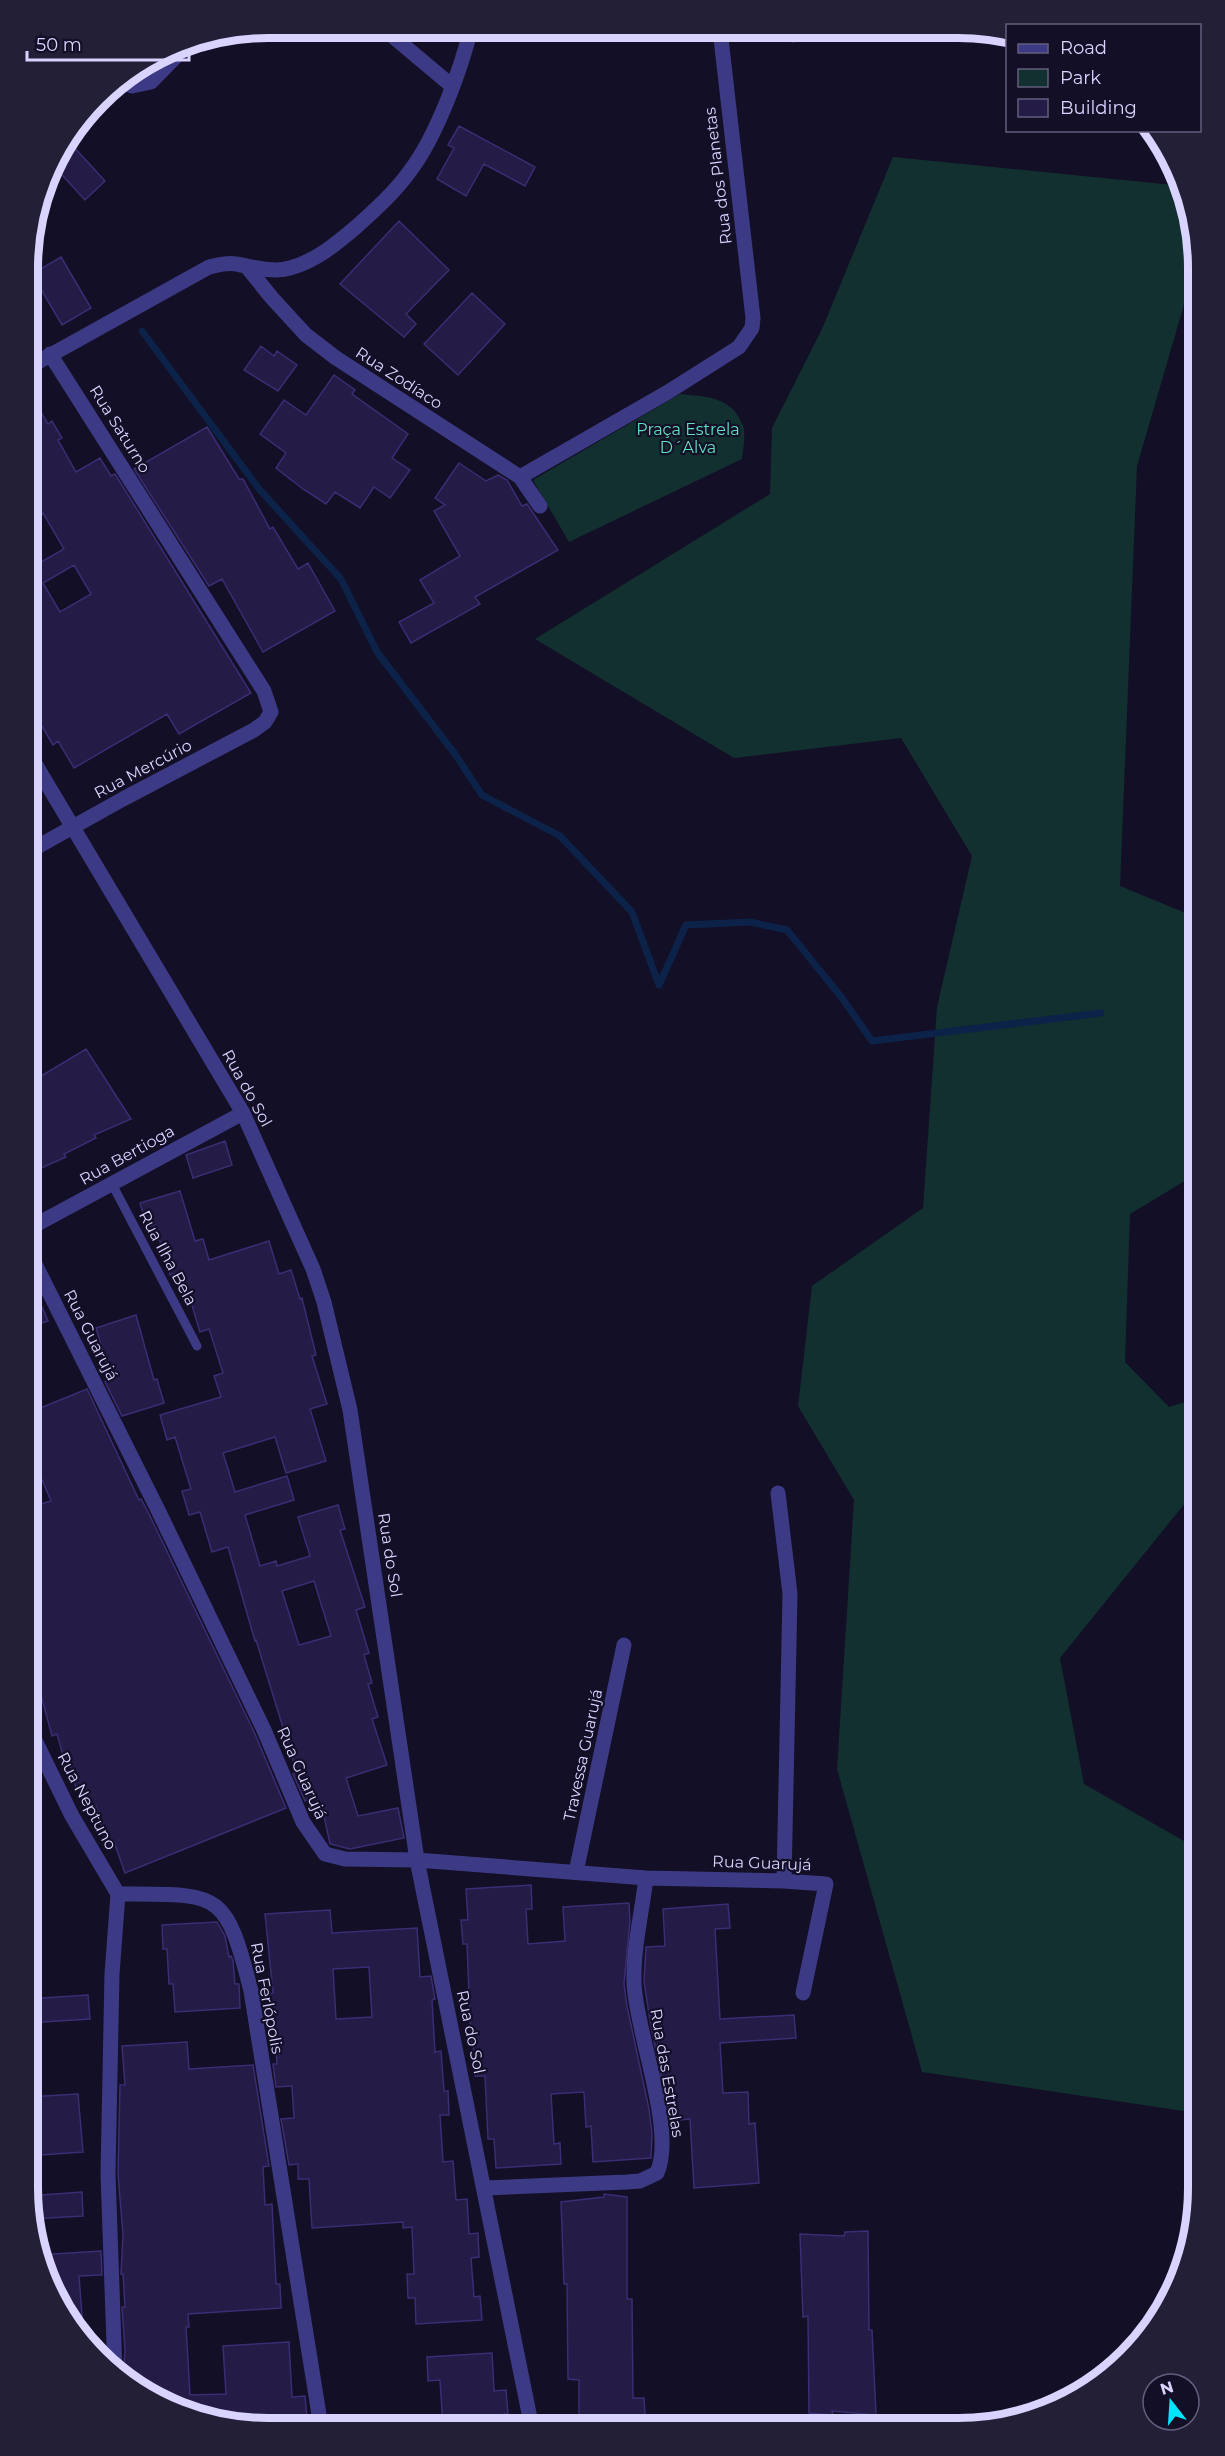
<svg xmlns="http://www.w3.org/2000/svg" width="1225" height="2456" font-family="Montserrat,sans-serif">
  <style>
    .green { fill: #12302f }
    .lines { fill: none; stroke-linecap: round; stroke-linejoin: round }
    .stream { stroke: #0c2248; stroke-width: 7 }
    .building { fill: #241b47; stroke: #3b2d73; stroke-width: 1.5; fill-rule: evenodd }
    .lane { stroke: #3d3a85; stroke-width: 9 }
    .street { stroke: #3d3a85; stroke-width: 15 }
    .labels { text-anchor: middle; dominant-baseline: central; stroke-width: 4.5; stroke-linejoin: round; paint-order: stroke }
    .street-label { font-size: 16px; fill: #d9d4ff; stroke: #130f26 }
    .park-label { font-size: 16px; fill: #5fe0c0; stroke: #130f26 }
    .rim { fill: none; stroke: #d9d4ff; stroke-width: 8 }
  </style>
  <rect width="100%" height="100%" fill="#130f26"/>
  <path class="green" d="M893,157L1183,186L1197,260L1137,466L1120,886L1198,918V1173L1130,1214L1125,1362L1169,1407L1198,1398V1487L1060,1658L1084,1784L1198,1849L1197,2113L922,2072L837,1769L854,1500L798,1406L812,1286L923,1208L937,1007L972,856L901,738L734,758L535,639L770,494L772,428L822,329Z
    M680,394C707,397 732,396 743,426C746,435 743,450 742,459L569,542L533,480Z"/>
  <g class="lines">
    <path class="stream" d="M142,331L259,489L341,579L377,652L455,754L482,795L560,836L632,912L659,985L686,925L750,922L787,930L842,998L872,1041L1101,1013"/>
  </g>
  <path class="building" d="M459,126L535,167L525,186L484,164L466,196L437,179L454,148L448,145Z
    M72,145L105,181L85,200L52,164Z
    M399,221L449,270L406,314L416,324L404,337L340,284Z
    M61,257L91,308L62,325L32,274Z
    M472,293L505,324L458,375L424,344Z
    M261,346L274,356L277,351L297,365L278,391L244,370Z
    M334,375L355,390L352,394L408,434L392,458L410,470L390,498L374,487L360,508L335,492L326,504L303,489L276,468L286,453L260,434L284,400L306,415Z
    M29,391L48,424L52,421L62,438L58,440L76,472L100,458L111,476L115,474L251,693L179,734L167,714L74,768L58,741L53,745L29,704V557L34,566L64,549L43,513L38,516L29,500ZM74,565L91,594L60,612L43,583Z
    M207,427L239,479H243L270,529L273,527L298,569L308,563L335,611L263,652L222,579L209,586L134,469Z
    M459,463L486,481L498,475L507,480L522,506L527,504L558,550L475,597L480,604L411,643L399,622L434,603L420,580L460,556L434,511L445,505L435,498Z
    M86,1049L131,1119L94,1135L96,1138L64,1154L66,1157L28,1174V1084Z
    M225,1141L232,1165L193,1178L186,1155Z
    M180,1191L195,1241L203,1239L209,1260L269,1241L279,1274L291,1270L300,1299L302,1298L316,1355L312,1356L327,1404L310,1409L326,1461L286,1473L275,1437L223,1453L235,1492L287,1476L294,1500L245,1515L260,1566L276,1561L277,1566L310,1556L298,1517L338,1505L345,1529L340,1530L365,1607L356,1610L369,1653L364,1655L372,1683L368,1684L378,1717L372,1719L387,1765L346,1778L358,1816L398,1808L404,1838L350,1849L330,1844L324,1816L315,1819L309,1799L305,1801L293,1774L297,1773L256,1640L255,1641L228,1547L212,1552L200,1512L189,1515L182,1491L191,1489L175,1437L167,1440L160,1415L221,1397L214,1376L223,1373L209,1329L200,1332L191,1302L186,1303L177,1273L170,1275L155,1225L147,1227L140,1203ZM314,1581L331,1636L299,1645L282,1591Z
    M28,1273L48,1321L28,1328Z
    M136,1315L154,1380L157,1379L164,1403L122,1416L105,1382L111,1380L96,1328Z
    M87,1389L139,1500L141,1499L148,1512L255,1734L286,1808L125,1873L114,1842L107,1844L96,1806L89,1808L83,1786L76,1788L68,1758L64,1759L57,1734L52,1736L38,1684L34,1685L28,1662V1508L51,1501L35,1463L32,1465L28,1455V1413Z
    M531,1885L532,1909H526L528,1944L565,1941L563,1907L629,1903L630,1921L624,1984L627,2006L649,2109L652,2133L651,2158L593,2162L591,2126L586,2127L584,2092L551,2094L554,2144L560,2143L561,2164L496,2168L494,2139H488L485,2076H475L473,2044H471L467,1944H463L461,1920H468L466,1889Z
    M728,1904L730,1928L715,1929L720,2019L794,2015L796,2038L720,2043L723,2093L748,2092L749,2124L755,2123L759,2183L694,2188L690,2119L670,2121L651,2026L644,1982L646,1947L665,1946L663,1909Z
    M330,1910L332,1933L417,1928L420,1977L431,1976L435,1999L432,2000L435,2052L441,2051L444,2091H448L449,2115H440L443,2162L453,2161L456,2200L467,2199L469,2234L478,2233L479,2257L471,2258L474,2297L480,2296L482,2320L416,2324L415,2298H408L407,2274H414L412,2227L403,2228V2222L312,2228L309,2179H298V2164L289,2165L281,2119L294,2118L292,2086L276,2087L273,2064H277L274,2017L271,2018L269,1994L273,1993L265,1914ZM369,1967L372,2017L336,2019L333,1969Z
    M217,1922L225,1936L229,1957L231,1956L233,1960L235,1984H239L240,2008L175,2012L173,1984H169L167,1949H163L162,1925Z
    M88,1995L90,2019L27,2023V1999Z
    M187,2042L189,2069L253,2065L269,2166L263,2167L265,2205L272,2204L276,2284H280L281,2308L188,2314L189,2327H186L190,2395L226,2394L223,2346L289,2342L292,2397L305,2396L307,2419L304,2420L305,2427H236L231,2426V2420L213,2421L175,2411L123,2378L125,2350L122,2307H125L123,2274H121L123,2235L118,2174L120,2085H125L122,2046Z
    M78,2094L83,2152L27,2156V2097Z
    M82,2192L83,2216L32,2219L28,2196Z
    M604,2194L627,2197V2299H632L633,2398H644L646,2428H579V2380L568,2379L567,2284H564L561,2202L604,2197Z
    M868,2231L869,2330H872L876,2415L832,2411L833,2415L809,2413L808,2316L803,2317L800,2234L844,2236L845,2232Z
    M101,2251L102,2275L79,2276L84,2341L68,2322L40,2265L38,2255Z
    M492,2353L494,2391L506,2390L508,2414H504L505,2428L443,2427L440,2380L428,2381L427,2357Z"/>
  <g class="lines">
    <path class="lane" d="M792,30L793,38
      M112,1184L197,1346"/>
    <path class="street" d="M383,28L452,86
      M119,80L132,86L151,82L189,43
      M247,267L272,298L306,335L336,358L520,477L540,506
      M29,367L209,267C218,265 227,262 236,264C253,267 273,273 290,268C316,261 336,244 356,227C375,210 395,192 410,171C436,137 461,70 471,28
      M520,477L668,392L739,347L752,328L753,318L720,30
      M28,752L243,1113L313,1269L324,1302L350,1410L417,1860L532,2428
      M28,852L123,799L254,730L265,722L271,712L264,691L50,354
      M28,1229L243,1113
      M28,1250L157,1508L264,1730L303,1822L325,1854L345,1859L417,1860L646,1878L784,1881L826,1884L803,1993
      M778,1493L790,1594L784,1881
      M27,1724L72,1816L118,1894
      M576,1872L624,1645
      M485,2188L627,2182L640,2181L657,2173C676,2130 636,2033 634,1983C633,1948 642,1912 646,1878
      M115,2373L108,2174L112,1974L118,1894C220,1895 225,1888 251,1991L321,2427"/>
  </g>
  <g class="labels">
    <g class="street-label">
      <text transform="translate(718 176) rotate(-97)">Rua dos Planetas</text>
      <text transform="translate(399 378) rotate(33)">Rua Zodíaco</text>
      <text transform="translate(120 429) rotate(58)">Rua Saturno</text>
      <text transform="translate(143 769) rotate(-28)">Rua Mercúrio</text>
      <text transform="translate(247 1088) rotate(61)">Rua do Sol</text>
      <text transform="translate(127 1155) rotate(-29)">Rua Bertioga</text>
      <text transform="translate(168 1258) rotate(62)">Rua Ilha Bela</text>
      <text transform="translate(91 1335) rotate(63)">Rua Guarujá</text>
      <text transform="translate(390 1555) rotate(81)">Rua do Sol</text>
      <text transform="translate(583 1755) rotate(-78)">Travessa Guarujá</text>
      <text transform="translate(302 1773) rotate(66)">Rua Guarujá</text>
      <text transform="translate(87 1801) rotate(62)">Rua Neptuno</text>
      <text transform="translate(762 1863) rotate(2)">Rua Guarujá</text>
      <text transform="translate(267 1998) rotate(79)">Rua Ferlópolis</text>
      <text transform="translate(471 2032) rotate(78)">Rua do Sol</text>
      <text transform="translate(667 2073) rotate(80)">Rua das Estrelas</text>
    </g>
    <g class="park-label">
      <text x="688" y="429">Praça Estrela<tspan x="688" dy="18">D´Alva</tspan></text>
    </g>
  </g>
  <path d="M0 0H1225V2456H0ZM268 38H958A230 230 0 0 1 1188 268V2188A230 230 0 0 1 958 2418H268A230 230 0 0 1 38 2188V268A230 230 0 0 1 268 38Z" fill="#231f37" fill-rule="evenodd"/>
  <path class="rim" d="M268 38H958A230 230 0 0 1 1188 268V2188A230 230 0 0 1 958 2418H268A230 230 0 0 1 38 2188V268A230 230 0 0 1 268 38Z"/>
  <rect x="1006" y="24" width="195" height="108" fill="#130f26" stroke="#625e7d" stroke-width="1.5"/>
  <rect x="1018" y="44" width="30" height="9" fill="#3d3a85" stroke="#625e7d" stroke-width="1.5"/>
  <text x="1060" y="54" font-size="18" fill="#d9d4ff">Road</text>
  <rect x="1018" y="69" width="30" height="18" fill="#12302f" stroke="#625e7d" stroke-width="1.5"/>
  <text x="1060" y="84" font-size="18" fill="#d9d4ff">Park</text>
  <rect x="1018" y="99" width="30" height="18" fill="#241b47" stroke="#625e7d" stroke-width="1.5"/>
  <text x="1060" y="114" font-size="18" fill="#d9d4ff">Building</text>
  <g transform="translate(1171 2402) rotate(343)"><circle r="28" fill="#130f26" stroke="#625e7d" stroke-width="1.5"/>
  <path d="M0-4.5L10 22L0 15L-10 22Z" fill="#00e5ff"/>
  <text y="-9" font-size="16" font-weight="bold" text-anchor="middle" fill="#d9d4ff">N</text>
  </g>
  <path d="M27 51v9h162v-9" fill="none" stroke="#d9d4ff" stroke-width="3"/>
  <text x="36" y="51" font-size="18" fill="#d9d4ff" stroke="#130f26" stroke-width="4.5" paint-order="stroke">50 m</text>
</svg>
